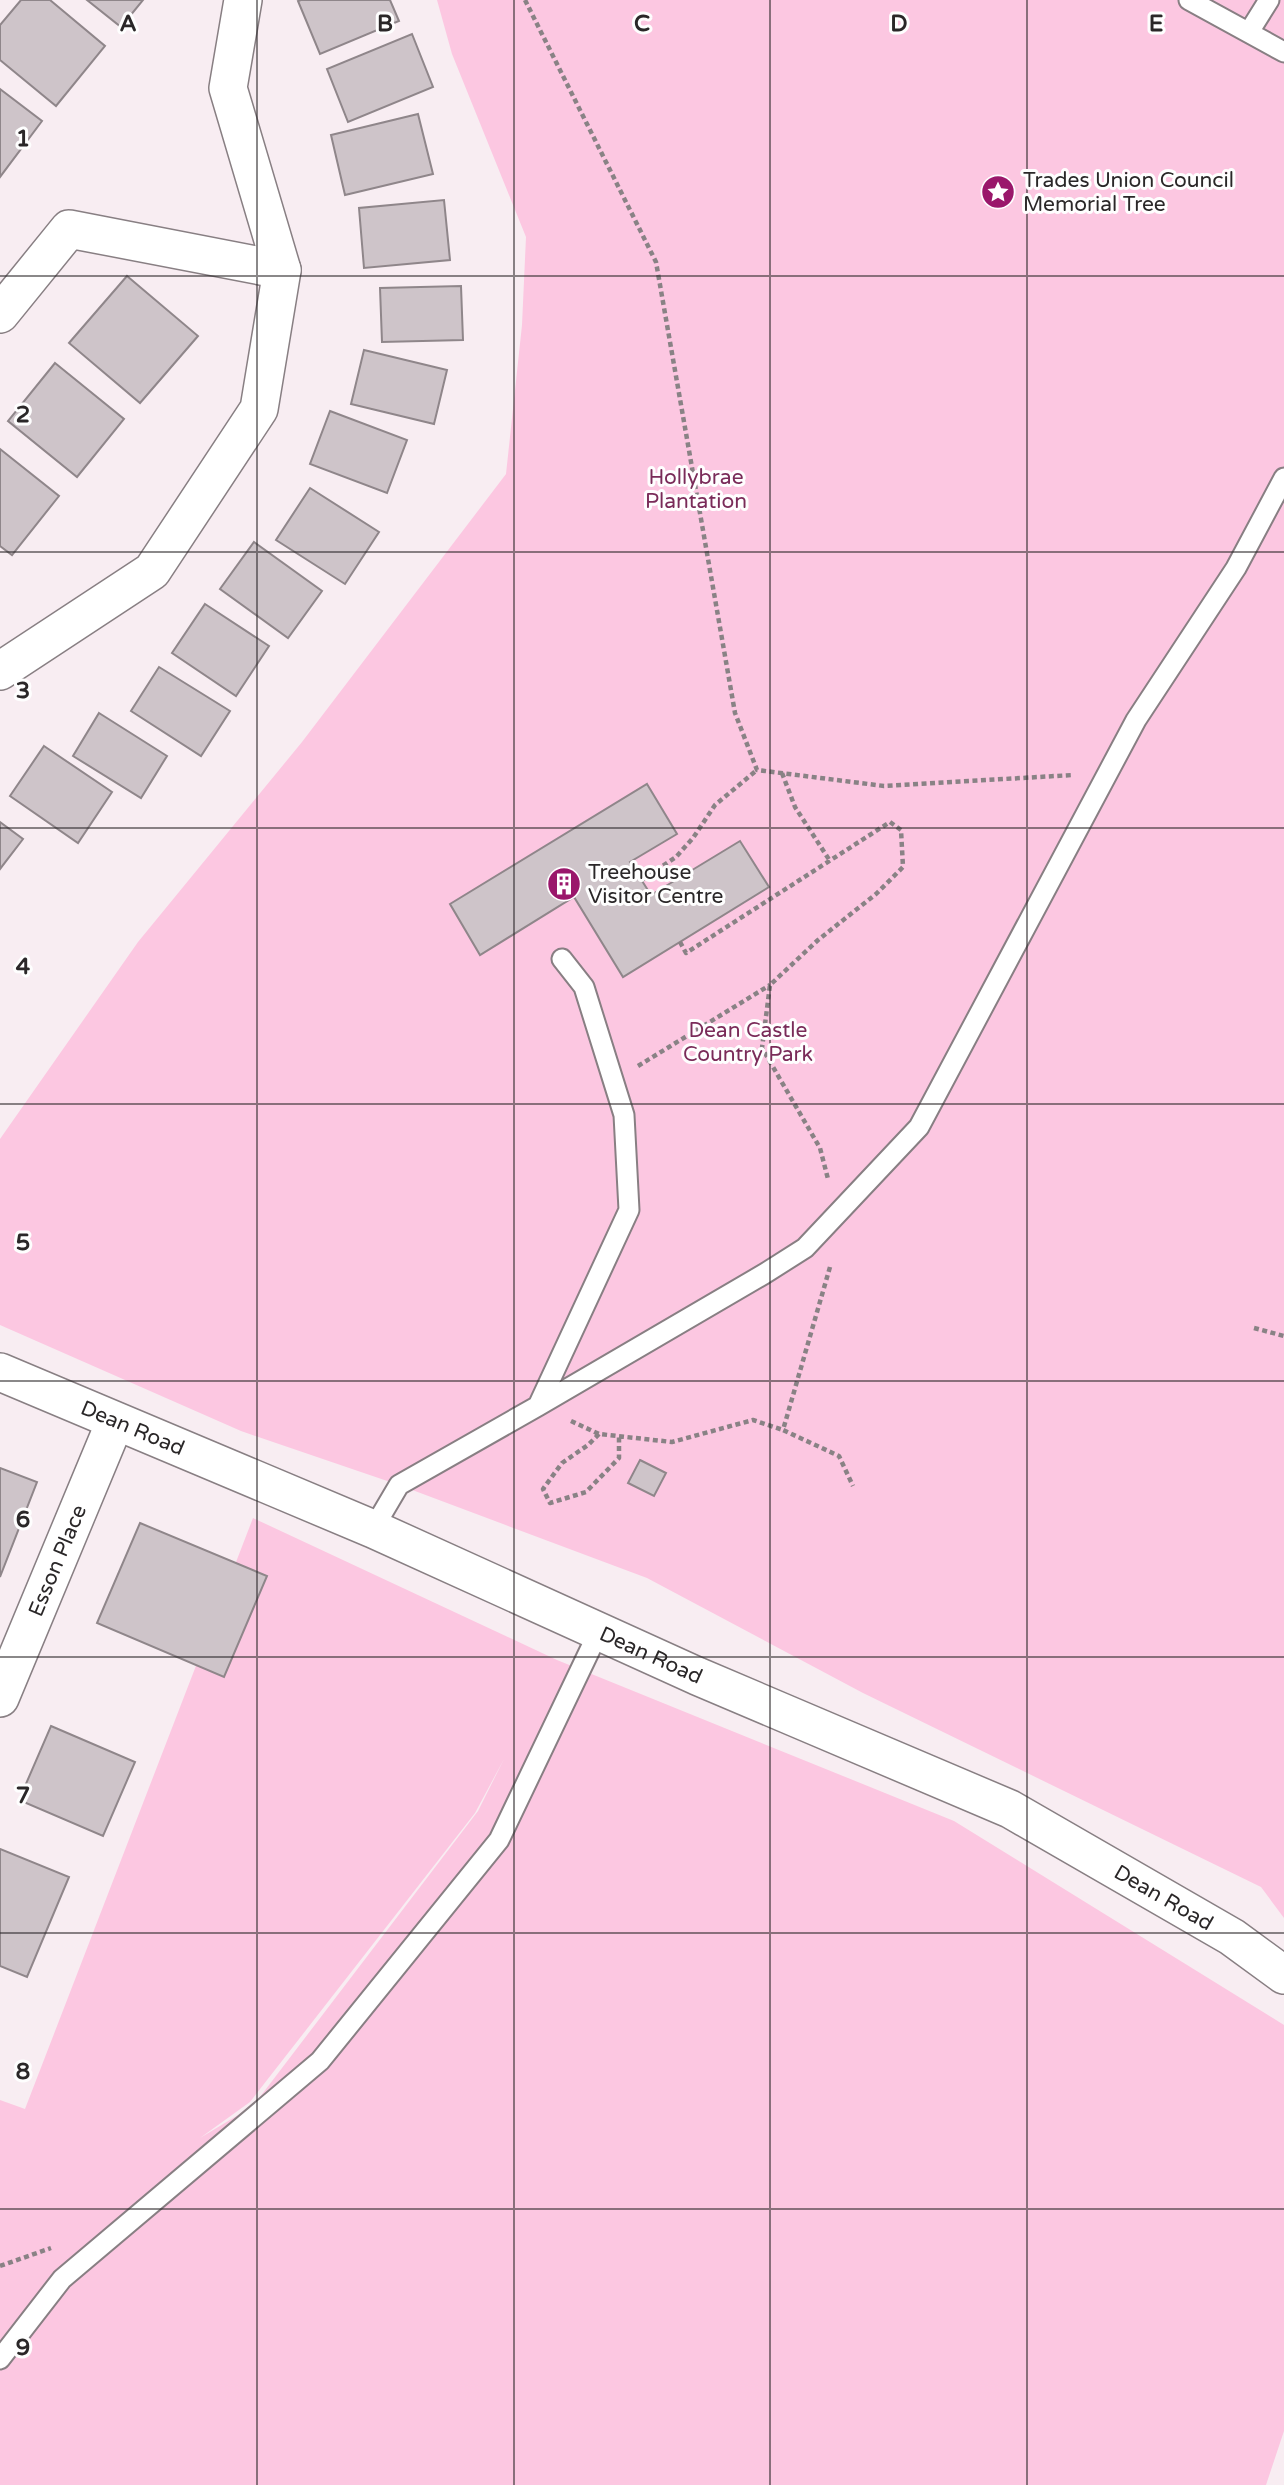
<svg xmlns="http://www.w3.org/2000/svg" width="1284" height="2485" font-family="'Varela Round',sans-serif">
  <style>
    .green { fill: #fcc7e1; fill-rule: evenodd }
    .building { fill: #cec4c9; stroke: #8f868a; stroke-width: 2 }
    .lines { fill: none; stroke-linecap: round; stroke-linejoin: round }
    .service-casing { stroke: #887f83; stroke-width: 23 }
    .minor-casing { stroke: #887f83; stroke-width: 40 }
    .path { stroke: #898285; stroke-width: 4.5; stroke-dasharray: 5 3.5; stroke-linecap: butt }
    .service { stroke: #fff; stroke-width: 19 }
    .minor { stroke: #fff; stroke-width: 37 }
    .grid { fill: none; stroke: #2a2728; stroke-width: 2; stroke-opacity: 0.55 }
    .labels { text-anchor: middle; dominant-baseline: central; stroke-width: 6; stroke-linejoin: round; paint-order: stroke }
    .poi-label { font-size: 21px; fill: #2a2728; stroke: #fefefe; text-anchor: start }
    .park-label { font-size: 21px; fill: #7a2b59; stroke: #fefefe }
    .street-label { font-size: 21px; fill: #2a2728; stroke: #fefefe }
    .grid-label { font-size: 23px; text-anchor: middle; font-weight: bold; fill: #2a2728; stroke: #fefefe; stroke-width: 6; stroke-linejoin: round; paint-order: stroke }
  </style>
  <rect width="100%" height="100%" fill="#f8edf2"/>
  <path class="green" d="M437,0H1284V1918L1261,1887L863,1693L647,1578L399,1485L241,1431L0,1325V1139L138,942L302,742L506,474L522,325L526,237L452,54Z
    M253,1518L557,1660L954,1821L1284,2025V2431L1266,2485H0V2100L25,2109ZM504,1759L478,1811L253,2106L200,2138L250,2102L475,1813Z"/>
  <path class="building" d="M21,0H50L105,46L56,106L0,60V25Z
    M87,0H143L121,27Z
    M301,0H390L399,21L320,54L298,1Z
    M412,34L433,87L348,122L327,69Z
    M0,89L42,121L0,177Z
    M418,114L433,174L345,195L331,135Z
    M444,200L450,260L364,268L359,208Z
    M127,276L198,336L140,403L69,343Z
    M461,286L463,340L382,342L380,288Z
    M364,350L447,370L434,424L351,404Z
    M55,363L124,419L77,477L8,421Z
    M330,411L407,440L387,493L310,464Z
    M0,449L59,496L12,555L0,546Z
    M310,488L379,532L345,584L276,540Z
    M254,542L322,591L288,638L220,589Z
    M205,604L269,646L236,696L172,653Z
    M159,667L230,711L201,756L131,711Z
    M99,713L167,756L141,798L73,756Z
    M44,746L112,792L78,843L10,796Z
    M647,784L677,834L630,862L651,895L740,841L769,887L623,977L574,897L480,955L450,904Z
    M0,822L23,839L0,869Z
    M640,1460L666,1473L654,1496L628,1483Z
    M0,1468L37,1482L0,1577Z
    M140,1523L267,1576L224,1677L97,1623Z
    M51,1726L135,1762L103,1836L19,1800Z
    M0,1849L69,1877L27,1977L0,1966Z"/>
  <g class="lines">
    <g class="service-casing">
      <path id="service" d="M1189,0L1284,52
        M1249,32L1269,0
        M538,1406L629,1210L624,1115L584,987L562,959
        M373,1529L399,1485L538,1406L764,1274L805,1248L919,1127L1136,720L1236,568L1284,478
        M0,2359L62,2279L320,2061L499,1840L599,1631"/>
    </g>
    <g class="minor-casing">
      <g id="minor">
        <path d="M0,314L69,229L282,270"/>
        <path d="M0,671L152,571L259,409L282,270L228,88L243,0"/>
        <path id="s1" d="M0,1372L373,1529L697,1676L1010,1809L1232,1937L1284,1975"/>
        <path id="s2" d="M0,1698L115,1422"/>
      </g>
    </g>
    <path class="path" d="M525,0L656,262L735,713L757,770L884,786L1073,775
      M782,773L795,807L830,861
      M642,880L676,857L693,838L715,805L757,770
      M680,942L686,953L890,822L901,830L903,867L876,894L818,940L770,985L762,1048L820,1148L828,1179
      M638,1066L770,985
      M830,1267L783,1430L839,1456L853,1486
      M1254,1328L1284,1336
      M571,1421L599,1434L672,1442L753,1420L783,1430
      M599,1434L588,1445L562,1463L543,1489L550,1503L586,1492L619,1458V1437
      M0,2266L51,2248"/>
    <use href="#service" class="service"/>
    <use href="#minor" class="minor"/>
  </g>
  <path class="grid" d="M257,0V2485M514,0V2485M770,0V2485M1027,0V2485M0,276H1284M0,552H1284M0,828H1284M0,1104H1284M0,1381H1284M0,1657H1284M0,1933H1284M0,2209H1284"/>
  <defs>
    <g id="sight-disc" transform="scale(1.75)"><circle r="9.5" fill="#9a176b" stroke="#fefefe"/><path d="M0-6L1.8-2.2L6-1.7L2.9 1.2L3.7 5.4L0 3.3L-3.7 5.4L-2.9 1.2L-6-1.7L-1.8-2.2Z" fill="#fff"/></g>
    <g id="building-disc" transform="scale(1.75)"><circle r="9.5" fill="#9a176b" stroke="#fefefe"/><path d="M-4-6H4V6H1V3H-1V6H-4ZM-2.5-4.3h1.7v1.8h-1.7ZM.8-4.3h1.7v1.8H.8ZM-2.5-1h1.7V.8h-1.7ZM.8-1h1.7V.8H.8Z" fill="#fff"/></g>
  </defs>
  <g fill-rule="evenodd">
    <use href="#sight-disc" x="998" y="192"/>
    <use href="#building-disc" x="564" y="884"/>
  </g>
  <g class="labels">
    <g class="poi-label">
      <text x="1023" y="180">Trades Union Council<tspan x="1023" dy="24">Memorial Tree</tspan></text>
      <text x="588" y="872">Treehouse<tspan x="588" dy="24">Visitor Centre</tspan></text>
    </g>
    <g class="park-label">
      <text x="696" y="477">Hollybrae<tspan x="696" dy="24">Plantation</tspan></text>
      <text x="748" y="1030">Dean Castle<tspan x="748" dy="24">Country Park</tspan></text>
    </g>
    <g class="street-label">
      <text stroke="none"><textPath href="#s1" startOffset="144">Dean Road</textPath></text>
      <text stroke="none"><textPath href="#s2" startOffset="149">Esson Place</textPath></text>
      <text stroke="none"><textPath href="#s1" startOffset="710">Dean Road</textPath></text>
      <text stroke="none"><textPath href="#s1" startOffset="1278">Dean Road</textPath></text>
    </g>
  </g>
  <g class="grid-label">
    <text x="128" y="31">A</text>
    <text x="385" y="31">B</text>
    <text x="642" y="31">C</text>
    <text x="899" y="31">D</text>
    <text x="1156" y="31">E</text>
    <text x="23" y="146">1</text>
    <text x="23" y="422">2</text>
    <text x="23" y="698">3</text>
    <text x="23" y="974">4</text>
    <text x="23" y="1250">5</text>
    <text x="23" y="1527">6</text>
    <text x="23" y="1803">7</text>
    <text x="23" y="2079">8</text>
    <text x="23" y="2355">9</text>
  </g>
</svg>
